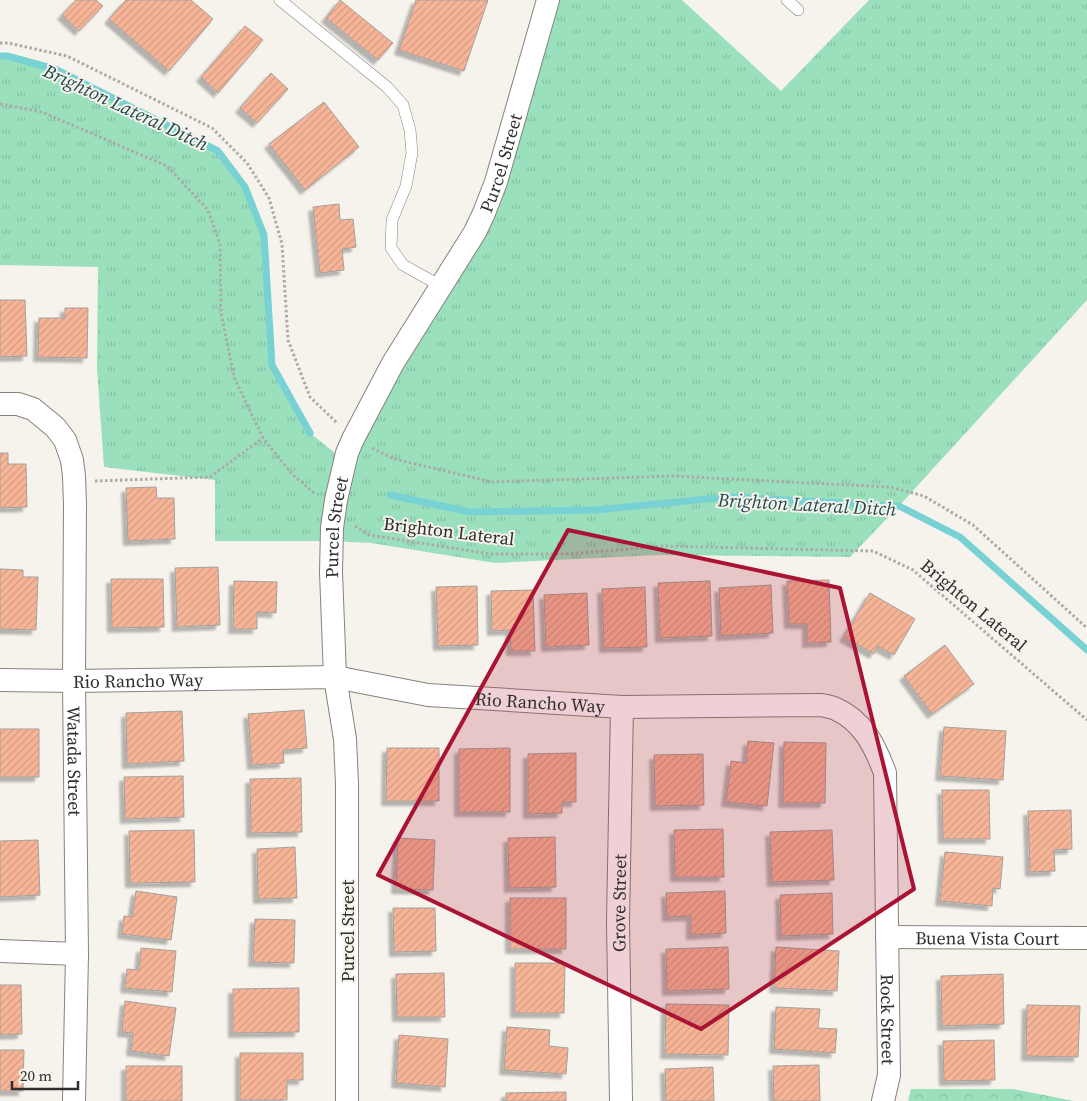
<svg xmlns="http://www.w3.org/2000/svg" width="1087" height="1101" font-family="'Source Serif 4',serif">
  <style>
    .grass { fill: url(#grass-tufts) }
    .park { fill: url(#park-crowns) }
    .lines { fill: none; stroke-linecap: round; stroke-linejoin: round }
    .stream { stroke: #78d2d3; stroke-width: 7 }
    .building { fill: url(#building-hatch); stroke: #a59f9c; filter: url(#shadow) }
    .service-casing { stroke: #86837e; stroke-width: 12 }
    .minor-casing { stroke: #86837e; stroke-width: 24 }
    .path { stroke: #acaaa5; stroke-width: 3; stroke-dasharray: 2.5 2.5; stroke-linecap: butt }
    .service { stroke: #fff; stroke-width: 11 }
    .minor { stroke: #fff; stroke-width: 22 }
    .marked { fill: #aa1333; fill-opacity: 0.2; stroke: #aa1333; stroke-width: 4; stroke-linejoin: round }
    .labels { text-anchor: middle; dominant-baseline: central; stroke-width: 4; stroke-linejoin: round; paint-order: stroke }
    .street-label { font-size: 18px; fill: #302f2d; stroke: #f6f3ed }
    .water-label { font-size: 19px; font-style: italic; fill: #214b4c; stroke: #f6f3ed }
  </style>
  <defs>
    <pattern id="grass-tufts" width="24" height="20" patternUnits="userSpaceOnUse" patternTransform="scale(1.25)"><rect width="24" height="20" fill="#9ae0bd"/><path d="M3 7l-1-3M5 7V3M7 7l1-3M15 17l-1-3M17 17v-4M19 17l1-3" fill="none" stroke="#85c0a3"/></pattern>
    <pattern id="park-crowns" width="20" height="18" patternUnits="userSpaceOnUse" patternTransform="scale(1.25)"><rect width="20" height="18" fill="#9ae0bd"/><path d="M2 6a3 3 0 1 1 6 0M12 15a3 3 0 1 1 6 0" fill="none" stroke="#85c0a3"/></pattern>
    <pattern id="building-hatch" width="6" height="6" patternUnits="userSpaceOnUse" patternTransform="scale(1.25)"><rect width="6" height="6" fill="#f7b598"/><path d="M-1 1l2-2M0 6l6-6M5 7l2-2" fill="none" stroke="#d49c83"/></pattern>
    <filter id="shadow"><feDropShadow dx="-4.5" dy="4.5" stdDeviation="1" flood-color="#0004"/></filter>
  </defs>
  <rect width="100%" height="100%" fill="#f6f3ed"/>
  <path class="grass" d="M548,0H682L781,91L869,0H1087V300L899,506L850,557L658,555L495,563L371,543L332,541H215V480L104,467L97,369L98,267L0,265V56H7L55,69L218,151L245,187L264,235L272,365L310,433L345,461L475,232Z"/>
  <path class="park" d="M911,1089H1013L1074,1101H908Z"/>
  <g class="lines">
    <path class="stream" d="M0,56H7L55,69L218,151L245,187L264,235L272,365L310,433
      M390,495L470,512L596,510L728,497L899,506L960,537L1087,650"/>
  </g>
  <path class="building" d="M76,0H96L103,6L79,31L62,15Z
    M126,0H191L213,19L169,71L109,19Z
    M340,0L393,43L378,60L326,18Z
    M416,0H488L464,71L399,50Z
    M245,26L263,40L218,93L201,77Z
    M271,73L288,89L257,123L240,108Z
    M324,102L359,147L305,190L269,144Z
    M339,204L340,220L353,219L356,247L342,249L344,270L320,273L313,207Z
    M0,300H25L27,356L0,357Z
    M65,308H88L87,358L38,357L39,318H65Z
    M0,453H8V464H26L27,507L0,508Z
    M156,487L157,498H174L175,539L128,541L126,488Z
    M218,567L220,625L177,627L175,568Z
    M0,569L23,570V577H38L36,630L0,629Z
    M111,579H163L164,627L112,628Z
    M829,580L831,642L807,643V624H789L787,581Z
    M234,581L277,582L276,613L257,612V629H233Z
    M710,581L712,636L660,638L658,583Z
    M771,585L773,633L721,636L719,588Z
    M477,586L478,645L438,646L436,587Z
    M645,587L647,647L604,648L602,589Z
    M533,590L535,651H511L510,630L492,631L491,591Z
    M587,593L589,645L546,647L544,595Z
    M870,593L915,619L894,655L878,646L874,654L844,637Z
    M945,645L974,684L932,714L904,676Z
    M304,710L307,748L283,750L284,763L252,765L248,714Z
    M182,711L184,761L127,764L126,713Z
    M944,727L1006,731L1003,780L940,776Z
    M0,729H39V777H0Z
    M748,741L774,743L767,806L726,802L731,761L746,763Z
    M784,742L826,743L825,803H783Z
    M387,748H439V801H386Z
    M510,748V812H459V749Z
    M576,753V802H562V813L528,814V754Z
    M703,754L704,805L655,806L654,755Z
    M183,776L184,817L125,819L124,777Z
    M301,778L302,832L251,833L250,779Z
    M942,790H989L990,839H943Z
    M1071,810L1072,849L1054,850L1055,871L1030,872L1028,811Z
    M723,829L724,877H675L674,830Z
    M194,830L195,882L130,883L129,831Z
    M832,830L834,880L772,882L770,832Z
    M555,837L556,887L509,888L508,838Z
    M398,838L435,840L433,890L396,889Z
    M38,840L40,895L0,897V841Z
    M295,847L297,898L258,899L257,849Z
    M945,852L1003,857L1000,889L993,888L992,906L940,901Z
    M136,891L177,897L171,940L122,934L124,916L132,917Z
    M725,891L726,933L691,935V916L667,917L666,893Z
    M832,893L833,934L781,936L780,895Z
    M510,898H566V949H510Z
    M393,908H435L436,951L394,952Z
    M255,919L295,920L294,963L253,962Z
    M728,947L729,989L667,991L666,949Z
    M776,947L839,951L837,991L774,988Z
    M141,948L176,951L172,992L125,988L127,969L139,970Z
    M515,963H565L564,1013H515Z
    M444,973L445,1017H397L396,974Z
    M1003,974L1004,1024L942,1026L941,976Z
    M0,985H21L22,1034L0,1035Z
    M299,988V1032L233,1033V989Z
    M125,1001L176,1008L169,1056L131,1051L133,1033L122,1032Z
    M666,1004L729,1005L728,1055L665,1054Z
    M1027,1005L1080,1006L1078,1057L1026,1056Z
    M776,1007L820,1009L818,1028L837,1029L835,1053L774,1049Z
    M507,1027L550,1030L549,1046L568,1048L566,1074L504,1070Z
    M399,1035L448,1039L445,1087L396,1083Z
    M994,1040L995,1080L944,1081L943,1041Z
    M0,1050H24L23,1091H0Z
    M240,1053H303V1080H287V1100H240Z
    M819,1065L820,1101H774L773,1066Z
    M126,1066H182V1101H126Z
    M713,1067L714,1101H666L665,1069Z
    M566,1092V1101H506V1093Z"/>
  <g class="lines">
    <g class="service-casing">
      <path id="service" d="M280,0L387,87L403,105L410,130L412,153L406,186L392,220L391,248L403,265L441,286
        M787,0L798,10"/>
    </g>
    <g class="minor-casing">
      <g id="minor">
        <path id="s1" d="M0,404H18L33,409L55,427L65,440L72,460L74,476L75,504L74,681L77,954L74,1101"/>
        <path id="s2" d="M0,680L74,681L335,677L428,695L622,707L821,705C826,706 832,707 836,709C863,721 875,746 885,773L889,1075L883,1101"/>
        <path id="s3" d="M887,937L1087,938"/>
        <path d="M0,951L77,954"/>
        <path id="s4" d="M347,1101V784L345,739L335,677L331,572L332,528L336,500L347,453L353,439L393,363L475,232L484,213L496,182L548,0"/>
        <path id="s5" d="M621,1101L618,922L622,707"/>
      </g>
    </g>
    <path class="path" d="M0,43H8L67,56L212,128L247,163L269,198L282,244L288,340L310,397L337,423
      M0,104L42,112L167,166L208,210L220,244L221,313L234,377L263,438L292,474L315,494
      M372,448L394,459L492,482L672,476L890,487L924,496L973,525L1087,628
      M95,481L210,477L263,438
      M355,526L369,535L491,554H570L663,546L873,551L913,570L1087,720"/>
    <use href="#service" class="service"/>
    <use href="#minor" class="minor"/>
  </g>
  <path class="marked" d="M568,530L840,588L914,889L701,1029L378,875Z"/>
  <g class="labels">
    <g class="street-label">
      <text stroke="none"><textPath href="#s4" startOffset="980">Purcel Street</textPath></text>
      <text stroke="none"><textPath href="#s4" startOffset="575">Purcel Street</textPath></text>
      <text transform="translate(449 531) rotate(7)">Brighton Lateral</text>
      <text transform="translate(974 605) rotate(40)">Brighton Lateral</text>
      <text stroke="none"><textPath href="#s2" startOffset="138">Rio Rancho Way</textPath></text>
      <text stroke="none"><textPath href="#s2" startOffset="542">Rio Rancho Way</textPath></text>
      <text stroke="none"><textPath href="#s1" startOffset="401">Watada Street</textPath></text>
      <text stroke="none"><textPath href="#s5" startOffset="198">Grove Street</textPath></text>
      <text transform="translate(347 931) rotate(-90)">Purcel Street</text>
      <text stroke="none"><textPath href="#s3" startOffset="100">Buena Vista Court</textPath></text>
      <text stroke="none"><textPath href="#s2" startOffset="1168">Rock Street</textPath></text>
    </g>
    <g class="water-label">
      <text transform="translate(126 107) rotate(25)">Brighton Lateral Ditch</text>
      <text transform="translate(807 504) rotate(3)">Brighton Lateral Ditch</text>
    </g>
  </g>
  <path d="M12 1081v8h66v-8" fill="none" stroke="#302f2d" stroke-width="2.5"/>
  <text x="20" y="1081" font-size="15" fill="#302f2d" stroke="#f6f3ed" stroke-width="4" paint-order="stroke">20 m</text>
</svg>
